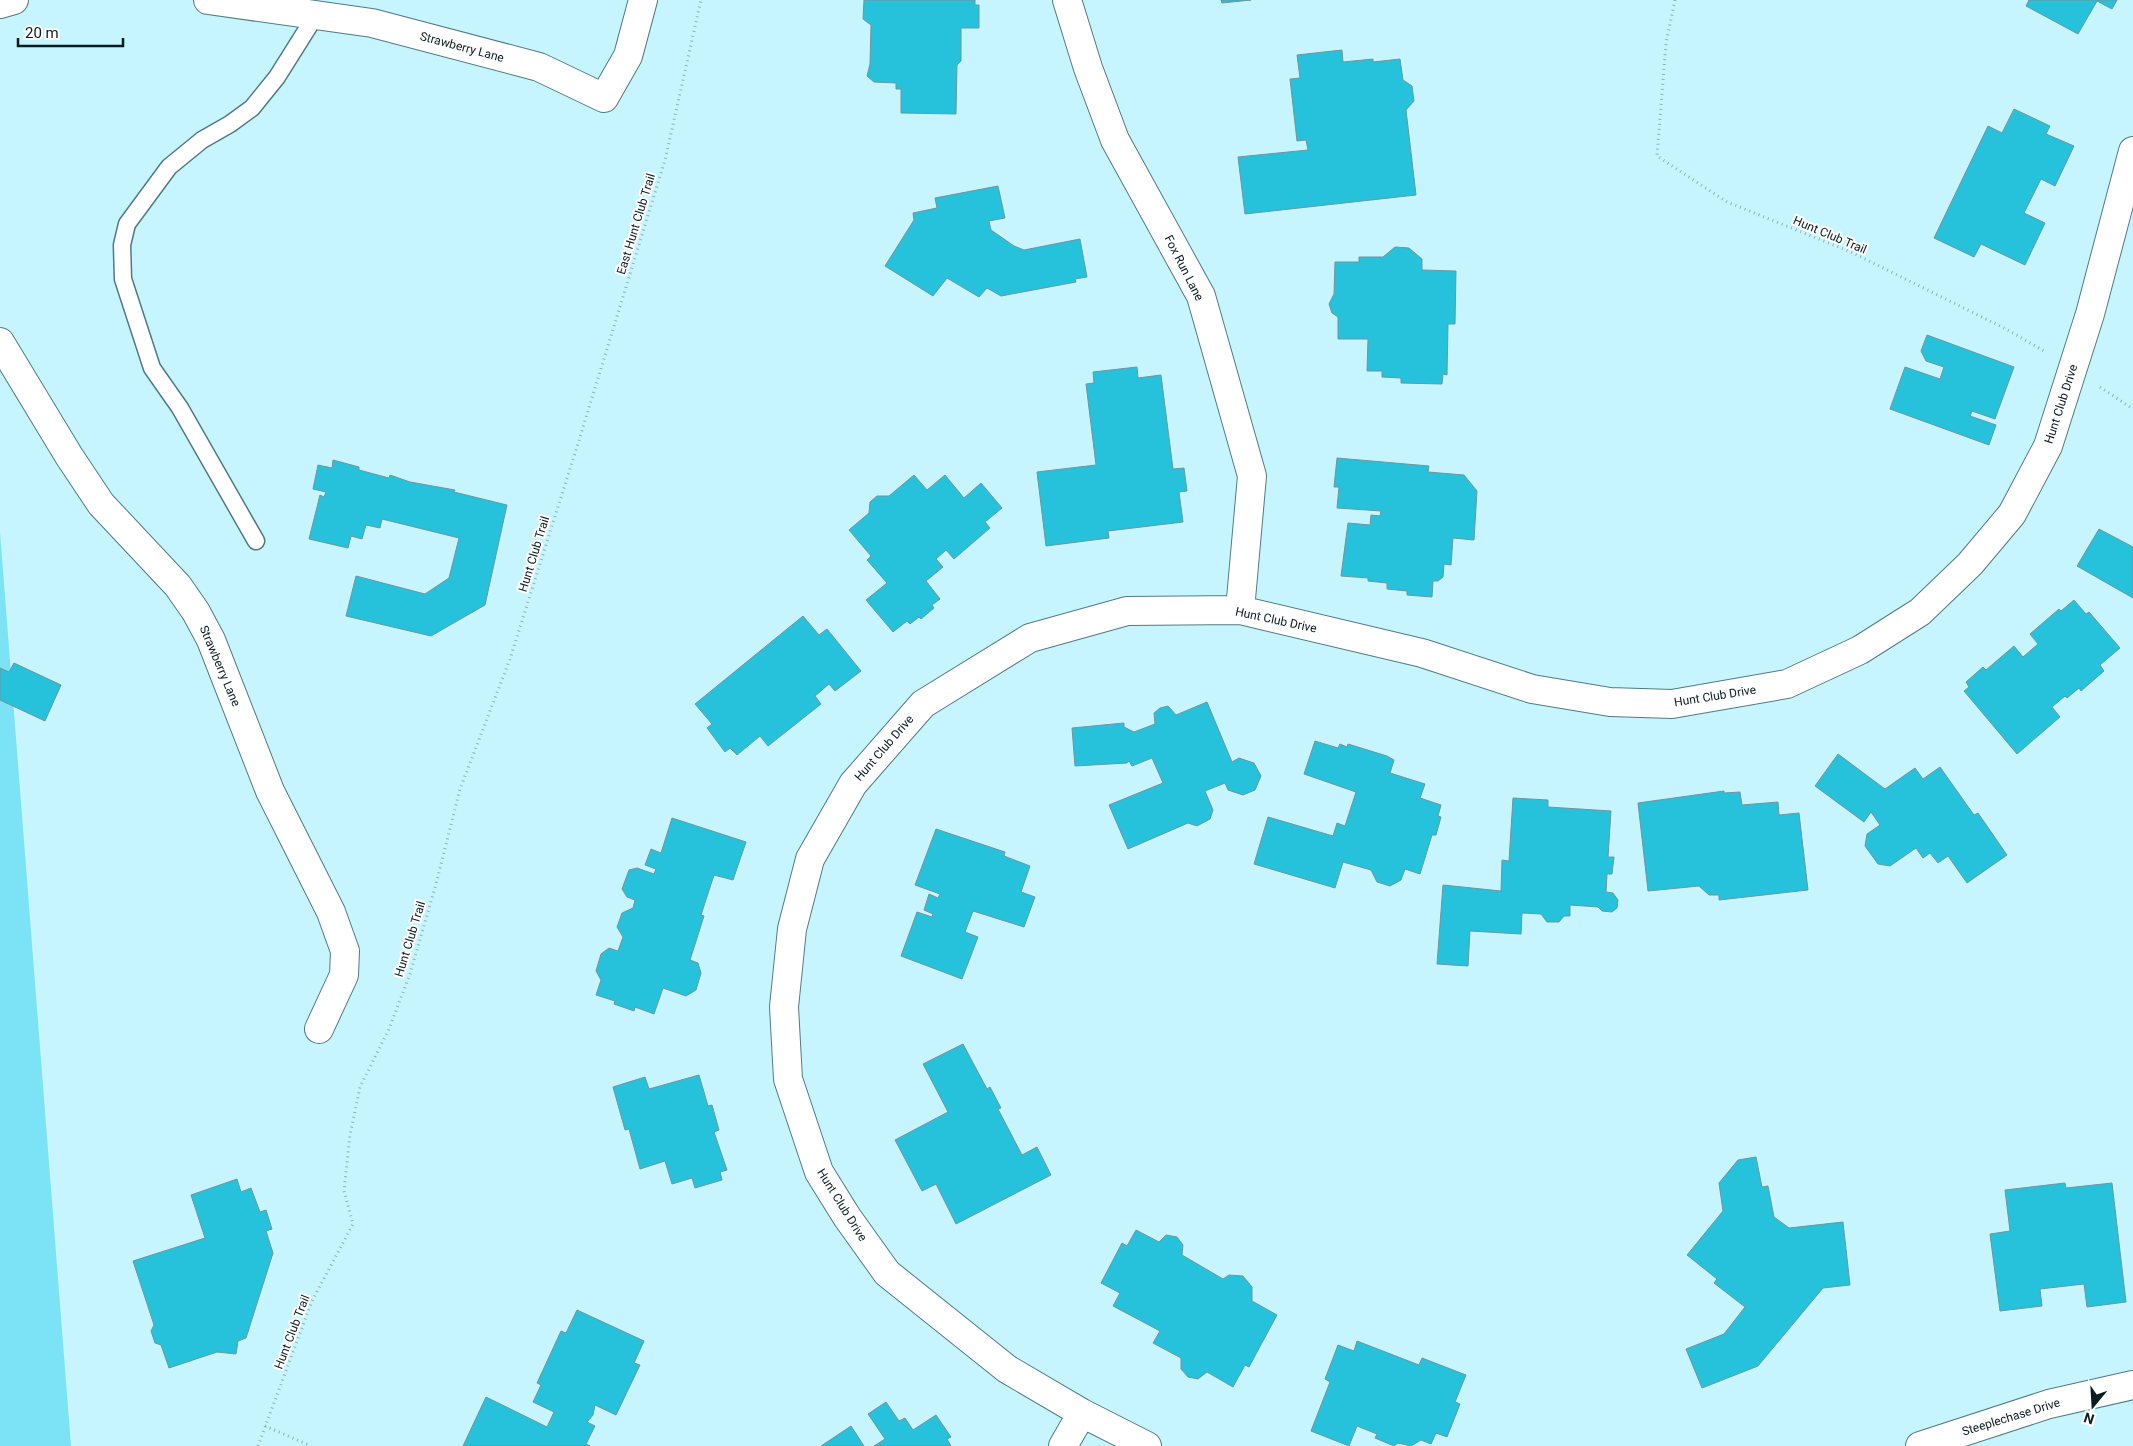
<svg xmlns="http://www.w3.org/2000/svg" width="2133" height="1446" font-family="Roboto,sans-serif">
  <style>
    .green { fill: #7ce2f6 }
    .building { fill: #26c1db; stroke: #6b97a0 }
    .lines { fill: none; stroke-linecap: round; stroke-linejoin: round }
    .lane-casing { stroke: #507b84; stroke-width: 19 }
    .street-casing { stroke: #507b84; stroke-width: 30 }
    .path { stroke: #8cb2ba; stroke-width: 3; stroke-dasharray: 1 4; stroke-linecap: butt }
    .lane { stroke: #fff; stroke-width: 16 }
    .street { stroke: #fff; stroke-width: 28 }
    .labels { text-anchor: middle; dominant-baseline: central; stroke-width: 4; stroke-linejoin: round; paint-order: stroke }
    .street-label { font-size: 12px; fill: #0a1c20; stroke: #fff }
  </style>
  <rect width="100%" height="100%" fill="#c7f5ff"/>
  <path class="green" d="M0,532L71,1446H0Z"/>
  <path class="building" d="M864,0H975V5H979V28H961V61L957,65L956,114L901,113V89H896V83L874,82L867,76L870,64L871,25L863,19Z
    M1221,0H1251L1222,3Z
    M2029,0H2117L2112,9L2097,1L2078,34L2026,6Z
    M1342,50L1343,62L1373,59V62L1400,59L1403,80L1412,86L1414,101L1406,110L1416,195L1245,214L1238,157L1308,150L1306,140L1297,141L1290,79L1300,78L1297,55Z
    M2014,109L2050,126L2046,134L2074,146L2055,186L2041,179L2024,213L2045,223L2025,265L1981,244L1974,257L1934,238L1988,126L2002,133Z
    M998,186L1005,218L989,221L991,230L1014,246L1024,250L1080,239L1087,277L1075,279L1076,282L1001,296L987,288L979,297L947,278L933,296L885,266L914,220L913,213L937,208L935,198Z
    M1395,247L1409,248L1422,259V270L1456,271L1455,324H1448L1447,375L1443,374L1442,384L1401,383V378L1382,377V371H1367L1368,339H1338V317L1332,313L1329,304L1334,294L1335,262H1359V257H1383Z
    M1927,335L2014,367L1995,419L1972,411L1970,416L1996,425L1989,445L1890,409L1905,367L1940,379L1944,367L1926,361L1921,351Z
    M1137,367L1138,378L1161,375L1173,469L1184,468L1187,491L1179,492L1183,522L1108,531L1109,538L1046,546L1037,472L1096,465L1086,384L1094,383L1093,372Z
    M1337,458L1429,466L1428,472L1464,475L1477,491L1474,540L1453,538L1451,565L1444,564L1443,577L1438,581H1433L1432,597L1407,595V591L1387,589V583L1368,581V578L1341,576L1348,523L1370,525L1371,515L1380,516L1381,511L1337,508L1339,487H1334Z
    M333,460L359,467V470L389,478L390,475L410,482L455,490L454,492L507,505L485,605L431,636L346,616L356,576L425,594L449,578L459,538L382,519L380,528L366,525L362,539L351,536L348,548L309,539L320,495L324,497L326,492L313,489L318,465L332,468Z
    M914,475L927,490L945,475L964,498L981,483L1002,508L985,522L990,528L954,559L946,550L936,559L943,567L926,581L940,599L932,605L934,608L921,619L919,617L910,624L907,621L893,632L866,600L887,583L867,560L871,556L849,530L869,513L870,502L877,496H889Z
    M2099,529L2133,547V598L2077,566Z
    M2074,600L2086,614L2089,612L2120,648L2100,665L2104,671L2081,691L2079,688L2067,698L2065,696L2052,707L2060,717L2017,754L1964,691L1969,687L1966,682L1983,667L1986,670L2014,646L2023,657L2038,644L2030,634L2059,609L2061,611Z
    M803,616L819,635L827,629L861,671L835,691L829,684L815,696L821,704L768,746L760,736L737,755L730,748L725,752L707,728L712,724L695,704Z
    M14,663L61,685L45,721L0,700V668L9,672Z
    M1207,702L1232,762L1239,758L1254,763L1261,776L1255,790L1243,795L1228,790L1225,783L1205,791L1213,810L1210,819L1197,826L1188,823L1128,849L1109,805L1163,783L1152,758L1132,766L1129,761L1127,763L1075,766L1072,728L1124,723V727L1134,732L1155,724L1154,713L1160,708L1168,706L1176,715Z
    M1315,741L1338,748L1340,744L1347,747L1348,744L1387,756L1394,760L1390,773L1425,784L1420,798L1441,805L1438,816L1441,817L1436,835H1432L1420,874L1405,869L1401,880L1390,886L1377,882L1371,870L1343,862L1335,888L1254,864L1268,817L1333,836L1337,823L1345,826L1356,792L1304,774Z
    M1838,754L1885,789L1915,768L1923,779L1940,767L1974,815L1978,813L2007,855L1967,883L1948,856L1938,863L1930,853L1923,858L1916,848L1890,866L1878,864L1865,846L1867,834L1880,825L1871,812L1864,822L1815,786Z
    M1724,791V793L1740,792L1742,805L1778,802L1779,815L1799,813L1808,890L1719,900V895H1709L1699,886L1648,891L1638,803Z
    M1513,798L1548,800V807L1611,811L1608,857H1614L1612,874H1607L1606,892L1613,893L1618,900L1617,908L1612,912L1602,911L1598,907L1570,905V916H1564L1559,922H1547L1541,914L1522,913L1521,934L1470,931L1468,966L1437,964L1443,885L1501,891L1502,860L1509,861Z
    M672,818L746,842L733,880L714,875L701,915L704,916L690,960L698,963L701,973L696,990L686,996L663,988L654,1014L635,1007L634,1011L614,1004L615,1001L596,995L601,980L596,971L601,954L609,948L618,951L623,937L617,927L622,913L633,908L635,900L627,897L622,889L629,870L637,868L654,874L656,869L645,865L651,849L661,853Z
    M936,829L1005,852L1004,856L1030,866L1021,892L1035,897L1024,927L973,911L965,932L978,937L962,979L901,956L917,912L932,917L933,914L924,910L929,894L938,898L940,894L915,885Z
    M963,1044L987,1089L990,1087L1001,1108L998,1109L1022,1155L1037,1147L1051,1175L956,1224L936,1184L922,1191L895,1140L948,1112L923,1064Z
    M699,1075L708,1106L712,1105L719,1130L714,1132L727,1170L720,1172L722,1180L695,1188L692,1178L672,1184L665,1161L640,1169L629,1129L625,1130L613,1087L645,1077L649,1089Z
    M1756,1157L1762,1187L1768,1186L1774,1217L1789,1228L1843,1222L1850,1285L1823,1288L1758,1366L1702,1388L1686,1349L1724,1334L1745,1307L1714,1283L1717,1279L1687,1255L1723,1211L1719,1183L1738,1160Z
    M237,1179L241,1192L251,1188L260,1212L266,1210L272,1229L266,1231L273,1253L246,1338L238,1341L236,1354L217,1352L169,1368L161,1345L155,1343L151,1331L154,1325L133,1261L205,1238L191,1195Z
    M2065,1183L2066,1188L2112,1183L2126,1302L2087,1307L2084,1284L2040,1289L2042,1306L2000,1311L1990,1234L2010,1231L2005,1190Z
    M1136,1230L1159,1242L1166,1235L1177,1237L1183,1245L1182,1255L1223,1279L1229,1275L1243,1276L1252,1287V1301L1277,1315L1249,1367L1245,1365L1233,1387L1207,1372L1198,1379L1188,1377L1181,1369V1358L1153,1343L1160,1331L1113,1306L1120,1293L1101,1283L1122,1243L1127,1246Z
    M577,1310L644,1341L634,1363L640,1365L616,1415L595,1405L593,1415L587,1422L595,1426L586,1444L590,1446H463L486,1397L547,1427L554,1412L533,1402L541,1385L537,1383L561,1331L566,1333Z
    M1357,1341L1419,1365L1422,1358L1466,1375L1455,1402L1460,1404L1447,1437L1436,1433L1431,1444L1421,1440L1411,1446L1398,1443L1394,1446L1375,1438L1377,1434L1357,1426L1349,1446L1311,1431L1330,1382L1325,1379L1338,1345L1354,1351Z
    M886,1402L899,1421L905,1418L913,1430L936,1415L951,1437L947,1439L951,1446H874L885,1439L868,1414Z
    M851,1426L864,1446H821Z"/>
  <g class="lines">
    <g class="lane-casing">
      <path id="lane" d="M256,541L180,408L152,368L123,279L122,245L127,224L169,167L202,140L230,124L252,108L277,77L316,15"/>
    </g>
    <g class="street-casing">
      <path id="street" d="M208,0L372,23L539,67L604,98L628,56L643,0
        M1067,0L1088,68L1115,140L1201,296L1252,476L1240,610
        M0,4L14,0
        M0,342L69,456L101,504L178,586L196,612L211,640L270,791L331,912L345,951L344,975L319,1029
        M1063,1446L1082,1413
        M1147,1446L1082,1413L1007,1369L887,1273L847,1217L819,1172L788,1079L784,1007L792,929L810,859L853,784L923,704L1030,638L1127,611L1240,610L1422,653L1532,689L1610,702L1672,704L1787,684L1860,650L1920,612L1970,564L2012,514L2048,446L2090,314L2133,151
        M1920,1446L2049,1404L2133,1385"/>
    </g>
    <path class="path" d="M1675,0L1666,43L1657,156L1727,202L1851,252L2006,329L2044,351
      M2100,387L2133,409
      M265,1426L311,1446
      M258,1446L312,1301L353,1224L344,1191L350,1135L360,1087L389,1029L410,974L436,884L460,789L510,659L576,450L665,160L701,0"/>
    <use href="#lane" class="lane"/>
    <use href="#street" class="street"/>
  </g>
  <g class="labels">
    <g class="street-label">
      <text transform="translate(462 47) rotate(15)">Strawberry Lane</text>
      <text transform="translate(636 224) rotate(-73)">East Hunt Club Trail</text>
      <text transform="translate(1830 235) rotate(23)">Hunt Club Trail</text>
      <text transform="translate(1184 268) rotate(63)">Fox Run Lane</text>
      <text transform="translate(2061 404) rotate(-72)">Hunt Club Drive</text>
      <text transform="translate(534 554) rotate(-73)">Hunt Club Trail</text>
      <text transform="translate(1276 620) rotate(12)">Hunt Club Drive</text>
      <text transform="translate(220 666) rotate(67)">Strawberry Lane</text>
      <text transform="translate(1715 696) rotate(-9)">Hunt Club Drive</text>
      <text transform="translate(884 748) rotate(-49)">Hunt Club Drive</text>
      <text transform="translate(410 939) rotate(-73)">Hunt Club Trail</text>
      <text transform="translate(842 1205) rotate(58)">Hunt Club Drive</text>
      <text transform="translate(292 1332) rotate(-69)">Hunt Club Trail</text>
      <text transform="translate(2011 1417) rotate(-17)">Steeplechase Drive</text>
    </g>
  </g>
  <g transform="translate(2093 1406) rotate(198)" stroke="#ffffff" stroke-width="4" paint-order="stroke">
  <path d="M0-4L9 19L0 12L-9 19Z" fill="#0a1c20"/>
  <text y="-8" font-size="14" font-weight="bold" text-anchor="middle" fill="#0a1c20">N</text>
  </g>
  <path d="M18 38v8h105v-8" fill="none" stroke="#0a1c20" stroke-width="2.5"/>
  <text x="25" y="38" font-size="15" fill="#0a1c20" stroke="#ffffff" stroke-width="4" paint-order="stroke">20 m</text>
</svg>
